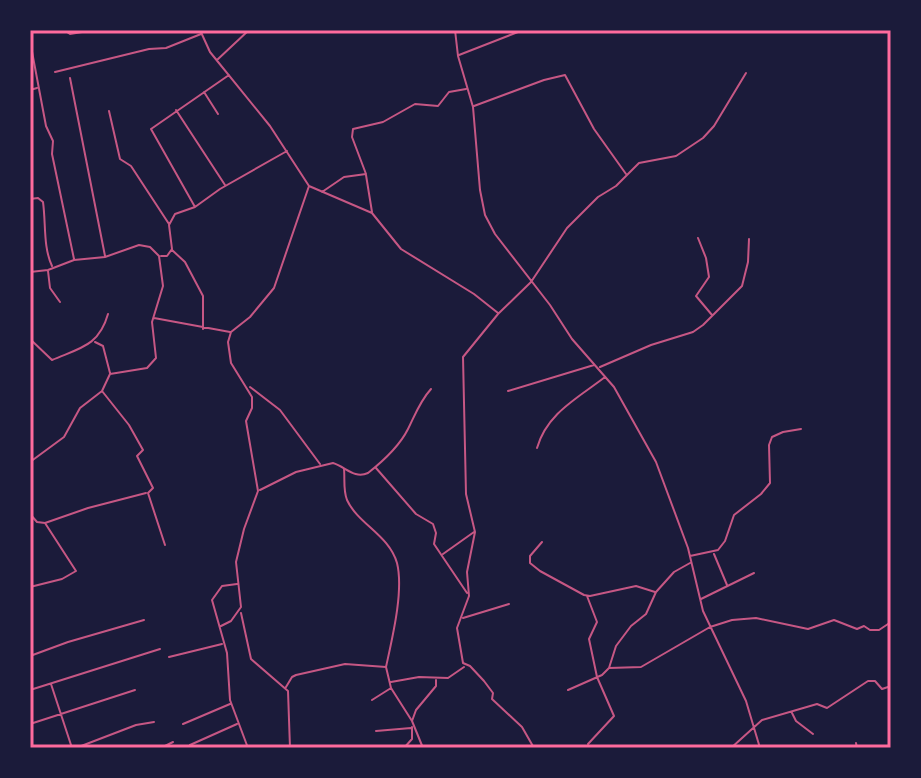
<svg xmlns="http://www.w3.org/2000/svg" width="921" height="778" font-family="'Titillium Web',sans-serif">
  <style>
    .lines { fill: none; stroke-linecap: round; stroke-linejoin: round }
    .minor { stroke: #c65784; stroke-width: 2 }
    .neatline { fill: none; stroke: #ff6b9d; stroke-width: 3 }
  </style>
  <rect width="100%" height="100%" fill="#1b1b3a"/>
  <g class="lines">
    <path class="minor" d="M64,30L70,34L94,30
      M200,30L210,52L270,126L309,186L372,213L401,249L474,294L498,313
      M455,30L458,56L473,107L480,190L485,215L495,234L550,305L572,339L614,387L656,462L688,548L703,611L746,701L760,748
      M30,41L46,126L53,141L52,154L74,259
      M459,55L523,30
      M217,60L249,30
      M55,72L149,49L166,48L201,34
      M70,78L105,256
      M30,90L37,88
      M204,92L218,114
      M474,106L544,80L565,75L594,129L626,174
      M176,110L225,185
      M109,111L120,159L131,166L169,224
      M366,175L372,212
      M322,192L344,177L366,174L352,137L353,129L383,122L415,104L438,106L449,92L466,89
      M30,199L38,198L43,202C46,223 43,247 52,266
      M195,207L151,129L229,75
      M698,238L706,258L709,277L696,296L712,315
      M172,250L185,262L203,296V329
      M161,256H167L172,249L169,225L175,214L195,207L220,189L287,151
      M48,271L50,288L60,302
      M30,272L48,270L74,260L105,257L139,245L150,247L159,256L163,286L152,322L156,358L147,368L110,374L102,391L80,408L64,437L30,462
      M154,318L230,332
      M30,339L52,360C80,348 99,346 108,314
      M95,342L103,346L110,373
      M600,367L651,345L693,332L703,325L742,286L748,262L749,239
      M250,387L280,410L320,464
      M102,391L129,425L143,450L137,456L153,488L148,493L165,545
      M508,391L594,365
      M537,448C547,413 578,398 605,377
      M376,468L416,514L433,524L436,533L434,544L467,593
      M344,469C345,479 343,490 347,500C358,524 389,535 397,563C404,591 392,639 386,667
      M260,490L296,472L333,463C346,467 354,479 368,473C382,462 400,445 408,429C415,415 420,401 431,389
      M30,514L37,522L45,523L76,571L62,579L30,587
      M45,523L88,508L146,493
      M542,542L530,556V563L540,571L584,595L590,596L636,586L655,592
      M443,554L474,532
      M714,554L727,585
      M690,556L718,550L725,541L734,515L761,494L770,483L769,445L772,437L783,432L801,429
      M237,584L222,586L212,600L227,653L230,700L248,748
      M587,596L597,622L589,639L597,677L614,716L588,744
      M701,599L754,573
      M241,613L251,659L288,691L290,748
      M463,618L509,604
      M221,626L231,621L241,607L236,562L244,529L258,491L246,421L252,408V397L231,363L228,342L231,332L250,317L274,288L309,186
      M30,656L68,642L144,620
      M169,657L222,644
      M609,668L641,667L710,627L732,620L756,618L808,629L834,620L857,629L864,626L870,630H879L891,622
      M391,682L419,677L448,678L464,667
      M51,684L72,748
      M286,687L292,677L296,675L345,664L386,667L391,688
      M30,690L160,649
      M568,690L602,675L609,668L616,646L631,626L646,614L656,592L674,572L690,563
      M372,700L391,688L412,721L423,748
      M792,713L796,721L813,734
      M412,721L416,710L436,686V680
      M30,724L135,690
      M183,724L230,704
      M376,731L411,728
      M856,743L857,748
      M190,745L237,724
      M76,748L136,725L154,722
      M161,748L173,742
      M404,748L412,739V727
      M534,748L522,727L492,699L493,693L484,681L470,666L463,663L457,628L469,596L467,572L475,532L466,494L463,357L498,314L531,282L567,228L598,197L616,186L639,163L676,156L703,138L714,126L746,73
      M731,748L762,720L817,704L827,708L868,681H875L882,689L891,686"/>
  </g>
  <rect width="921" height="778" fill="none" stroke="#1b1b3a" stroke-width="64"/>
  <rect x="32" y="32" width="857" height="714" class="neatline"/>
</svg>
